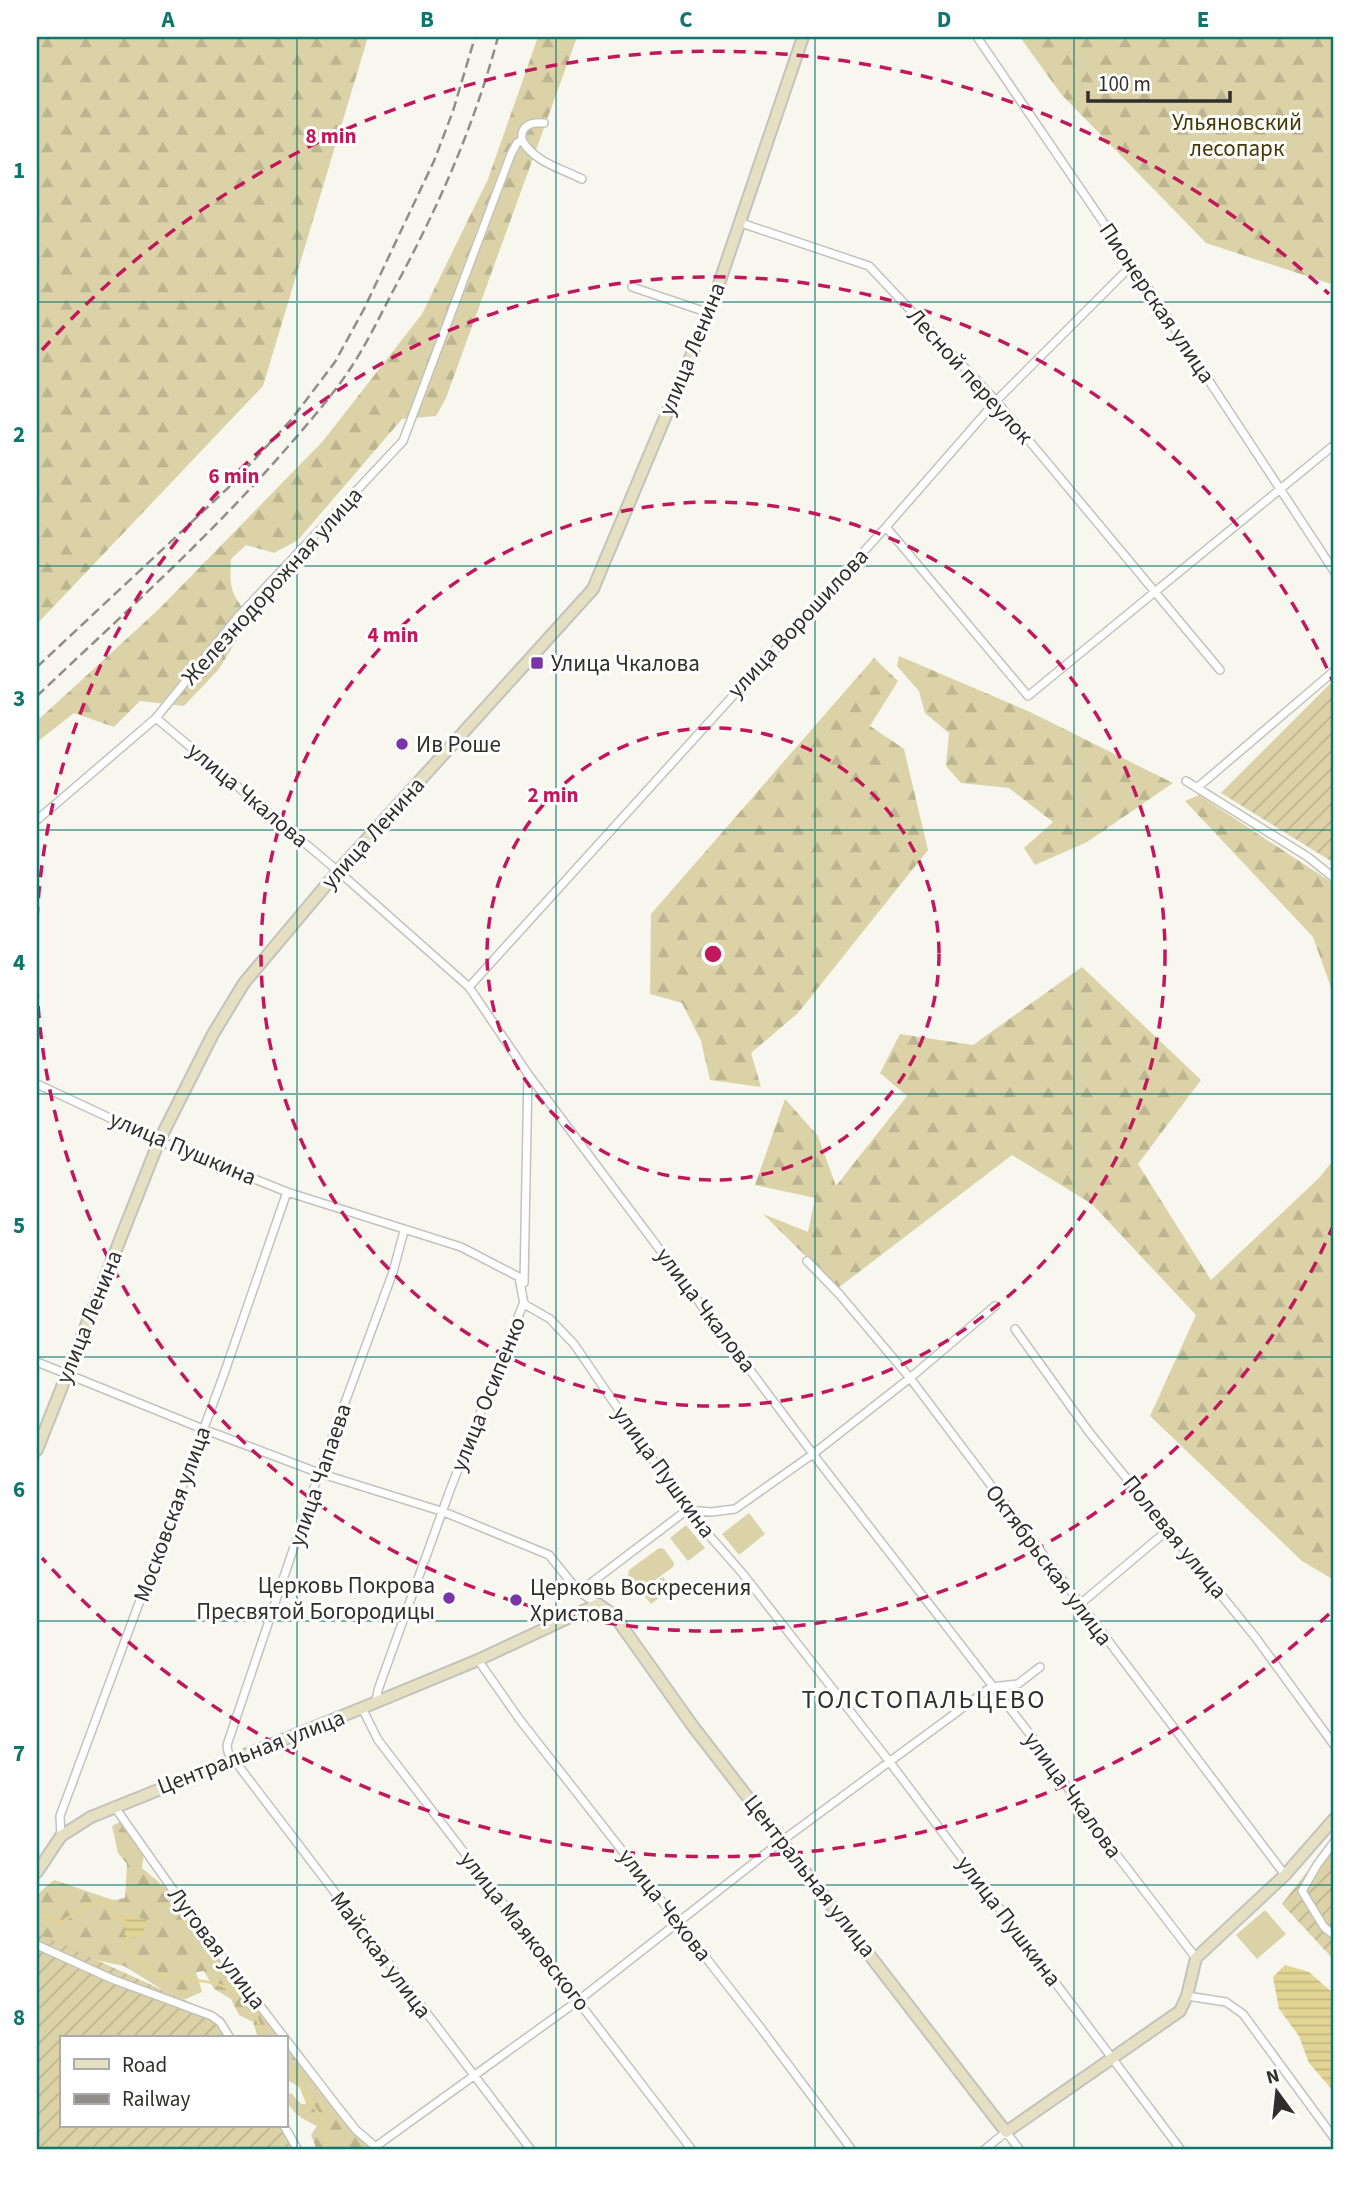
<svg xmlns="http://www.w3.org/2000/svg" width="1371" height="2187" font-family="'Source Sans 3',sans-serif">
  <style>
    .forest { fill: url(#forest-firs) }
    .park { fill: #dbd3a7 }
    .garden { fill: url(#garden-furrows) }
    .water { fill: url(#water-rules) }
    .lines { fill: none; stroke-linecap: round; stroke-linejoin: round }
    .stream { stroke: #e2d594; stroke-width: 2.5 }
    .street-casing { stroke: #c3c2bc; stroke-width: 10 }
    .secondary-casing { stroke: #c3c2bc; stroke-width: 14 }
    .street { stroke: #fff; stroke-width: 7 }
    .secondary { stroke: #e6e0c2; stroke-width: 10 }
    .rail { stroke: #8f8e8a; stroke-width: 2.5; stroke-dasharray: 10 5; stroke-linecap: butt }
    .grid { fill: none; stroke: #0f766e; stroke-width: 2; stroke-opacity: 0.55 }
    .ring { fill: none; stroke: #c2185b; stroke-width: 3.5; stroke-dasharray: 12 9 }
    .poi-dot { fill: #7934a8; stroke: #fff; stroke-width: 2.5 }
    .labels { text-anchor: middle; dominant-baseline: central; stroke-width: 6; stroke-linejoin: round; paint-order: stroke }
    .park-label { font-size: 23px; fill: #433a04; stroke: #fff }
    .street-label { font-size: 23px; fill: #302f2d; stroke: #fff }
    .poi-label { font-size: 23px; fill: #302f2d; stroke: #fff; text-anchor: start }
    .quarter-label { font-size: 26px; letter-spacing: 2px; fill: #302f2d; stroke: #fff }
    .centre { fill: #c2185b; stroke: #fff; stroke-width: 3.5 }
    .ring-label { font-size: 21px; text-anchor: middle; font-weight: bold; fill: #c2185b; stroke: #fff; stroke-width: 6; stroke-linejoin: round; paint-order: stroke }
    .neatline { fill: none; stroke: #0f766e; stroke-width: 2.5 }
    .grid-label { font-size: 23px; text-anchor: middle; font-weight: bold; fill: #0f766e }
  </style>
  <defs>
    <pattern id="forest-firs" width="22" height="20" patternUnits="userSpaceOnUse" patternTransform="scale(1.75)"><rect width="22" height="20" fill="#dbd3a7"/><path d="M5 1l3.5 6h-7zM16 11l3.5 6h-7z" fill="#bcb590"/></pattern>
    <pattern id="garden-furrows" width="10" height="10" patternUnits="userSpaceOnUse" patternTransform="scale(1.75)"><rect width="10" height="10" fill="#dbd3a7"/><path d="M-1 1l2-2M0 10L10 0M9 11l2-2" fill="none" stroke="#bcb590"/></pattern>
    <pattern id="water-rules" width="6" height="5" patternUnits="userSpaceOnUse" patternTransform="scale(1.75)"><rect width="6" height="5" fill="#e2d594"/><path d="M0 2.5h6" fill="none" stroke="#c2b780"/></pattern>
  </defs>
  <rect width="100%" height="100%" fill="#f7f6ef"/>
  <path class="forest" d="M37,37H368L263,386L37,624Z
    M538,37H577L446,398L436,416L402,419L298,540L274,553L246,545L231,559C229,592 232,593 250,618L219,669L184,706L140,701L114,727L74,713L37,742V721L159,609L323,441L422,314L488,179Z
    M1020,37H1334V285L1206,243L1061,94Z
    M899,656L1028,711L1173,783L1087,842L1035,865L1024,848L1053,822L1009,788L961,783L946,766L949,733L925,713L919,691L897,666Z
    M874,658L898,681L870,726L904,749L928,850L798,1013L751,1053L761,1087L710,1080L701,1041L682,1003L650,994L651,914Z
    M1199,795L1334,884V996L1313,937L1185,801Z
    M1082,967L1201,1080L1138,1164L1211,1280L1320,1177L1334,1159V1580L1302,1561L1150,1416L1196,1315L1092,1204L1012,1155L838,1288L763,1214L808,1232L815,1198L755,1185L785,1099L818,1136L836,1186L907,1096L880,1073L900,1034L973,1045Z
    M127,1818L145,1846L142,1868L162,1885L178,1891L222,1950L237,1982L267,2006L284,2038H258L253,2022L239,2015L231,1999L214,1989L204,1971L196,1972L202,1992L181,2001L124,1966L76,1956L37,1940V1898L41,1891L54,1880L113,1900L125,1898L127,1864L118,1853L112,1826Z
    M285,2041L290,2050L341,2104L378,2150H317L311,2135L317,2126C302,2119 286,2110 285,2092L292,2094L301,2104H306L300,2087L285,2079Z"/>
  <path class="park" d="M749,1513L765,1534L739,1555L722,1534Z
    M686,1525L705,1548L688,1561L670,1538Z
    M659,1548L664,1549L674,1563L673,1567L643,1589H638L628,1575L629,1570Z
    M663,1577L672,1588L651,1604L642,1593Z
    M1265,1910L1286,1934L1257,1959L1236,1935Z"/>
  <path class="garden" d="M1334,680V863L1221,793Z
    M1334,1837V1960L1282,1904Z
    M37,1933L222,2017L235,2038H61V2126H285V2123L302,2150H37Z"/>
  <path class="water" d="M122,1916H135L146,1920L143,1935L134,1938L124,1935L126,1929Z
    M1285,1965L1309,1972L1334,1994V2092L1309,2063L1299,2036L1279,2009L1273,1977Z"/>
  <g class="lines">
    <path class="stream" d="M37,1914L61,1922L93,1903H110L112,1916L126,1922
      M129,1934L125,1942C148,1989 185,1971 226,1987C235,1991 245,1999 254,2005L262,2038
      M285,2064L318,2113L331,2150"/>
    <g class="street-casing">
      <path id="street" d="M977,37L1144,282L1334,571
        M522,140C534,162 560,168 582,179
        M741,223L869,266L996,401L1220,670
        M632,287L709,313
        M886,527L1028,696L1334,445
        M156,718L338,871L469,987L528,1074L813,1454L1039,1746L1093,1824L1196,1958
        M1186,781L1308,857L1334,878
        M1198,787L1334,671
        M37,820L156,718L237,618L403,441L511,154L517,143L522,140C520,125 532,122 544,123
        M469,987L886,527L996,401L1132,265
        M37,1084L159,1141L287,1192L461,1247L519,1277L524,1304L550,1319L574,1344L687,1510L743,1574L889,1761L1181,2150
        M404,1231L393,1272L319,1473L227,1745L228,1752L531,2150
        M807,1261L840,1295L910,1378L1285,1875
        M524,1283L528,1074
        M1015,1329L1089,1432L1256,1638L1334,1745
        M37,1362L203,1429L319,1473L444,1512L549,1555L579,1592L598,1604
        M579,1592L687,1510L711,1512L735,1509L813,1454L910,1378L995,1306
        M1079,1605L1169,1529
        M478,1660L520,1720L760,2027L852,2150
        M376,1702L378,1690L450,1490L524,1302
        M362,1708L378,1740L692,2150
        M114,1806L197,1924L337,2106L356,2130L378,2149
        M61,1836L60,1816L224,1374L287,1192
        M1334,1842L1317,1865L1302,1891L1324,1927L1334,1935
        M37,1945L112,1979L212,2016L220,2022L230,2038
        M1187,1996L1226,2002L1243,2014L1334,2138
        M284,2126L298,2150
        M375,2147L579,2000L783,1840L991,1687L1018,1684L1040,1667
        M984,2150L1006,2132L1020,2150"/>
    </g>
    <g class="secondary-casing">
      <path id="secondary" d="M37,1450L159,1141L213,1034L244,983L338,871L593,589L709,313L803,37
        M37,1872L61,1836L91,1817L362,1708L478,1660L598,1604L614,1615L692,1725L1006,2132L1180,2011L1187,1996L1196,1958L1285,1875L1334,1819"/>
    </g>
    <use href="#street" class="street"/>
    <use href="#secondary" class="secondary"/>
    <path class="rail" d="M37,667L229,487L291,420L335,362L364,309L434,161L453,111L475,37
      M37,696C119,618 204,542 279,457C304,428 331,398 352,366C367,343 380,316 393,291C437,210 474,127 498,37"/>
  </g>
  <path class="grid" d="M297,37V2150M556,37V2150M815,37V2150M1074,37V2150M37,302H1334M37,566H1334M37,830H1334M37,1094H1334M37,1357H1334M37,1621H1334M37,1885H1334"/>
  <g class="ring">
    <circle cx="713" cy="954" r="226"/>
    <circle cx="713" cy="954" r="452"/>
    <path d="M1334 1224A677 677 0 0 1 37 989M37 919A677 677 0 0 1 1334 684"/>
    <path d="M1329 1614A903 903 0 0 1 42 1558M42 350A903 903 0 0 1 1329 294"/>
  </g>
  <g class="poi-dot">
    <rect x="530" y="656" width="14" height="14" rx="3.5"/>
    <circle cx="402" cy="744" r="7"/>
    <circle cx="449" cy="1598" r="7"/>
    <circle cx="516" cy="1600" r="7"/>
  </g>
  <g class="labels">
    <g class="park-label">
      <text x="1237" y="122">Ульяновский<tspan x="1237" dy="26">лесопарк</tspan></text>
    </g>
    <g class="street-label">
      <text transform="translate(1157 303) rotate(56)">Пионерская улица</text>
      <text transform="translate(692 349) rotate(-68)">улица Ленина</text>
      <text transform="translate(970 376) rotate(48)">Лесной переулок</text>
      <text transform="translate(272 586) rotate(-48)">Железнодорожная улица</text>
      <text transform="translate(798 623) rotate(-47)">улица Ворошилова</text>
      <text transform="translate(248 795) rotate(40)">улица Чкалова</text>
      <text transform="translate(373 833) rotate(-48)">улица Ленина</text>
      <text transform="translate(183 1148) rotate(23)">улица Пушкина</text>
      <text transform="translate(706 1310) rotate(53)">улица Чкалова</text>
      <text transform="translate(89 1317) rotate(-68)">улица Ленина</text>
      <text transform="translate(488 1394) rotate(-68)">улица Осипенко</text>
      <text transform="translate(664 1472) rotate(54)">улица Пушкина</text>
      <text transform="translate(320 1475) rotate(-71)">улица Чапаева</text>
      <text transform="translate(172 1514) rotate(-70)">Московская улица</text>
      <text transform="translate(1175 1537) rotate(51)">Полевая улица</text>
      <text transform="translate(1049 1565) rotate(53)">Октябрьская улица</text>
      <text transform="translate(251 1752) rotate(-21)">Центральная улица</text>
      <text transform="translate(1073 1795) rotate(54)">улица Чкалова</text>
      <text transform="translate(810 1876) rotate(52)">Центральная улица</text>
      <text transform="translate(665 1905) rotate(52)">улица Чехова</text>
      <text transform="translate(1009 1921) rotate(53)">улица Пушкина</text>
      <text transform="translate(525 1931) rotate(52)">улица Маяковского</text>
      <text transform="translate(217 1948) rotate(53)">Луговая улица</text>
      <text transform="translate(381 1955) rotate(53)">Майская улица</text>
    </g>
    <g class="poi-label">
      <text x="551" y="663">Улица Чкалова</text>
      <text x="416" y="744">Ив Роше</text>
      <text x="435" y="1585" text-anchor="end">Церковь Покрова<tspan x="435" dy="26">Пресвятой Богородицы</tspan></text>
      <text x="530" y="1587">Церковь Воскресения<tspan x="530" dy="26">Христова</tspan></text>
    </g>
    <g class="quarter-label">
      <text x="924" y="1699">ТОЛСТОПАЛЬЦЕВО</text>
    </g>
  </g>
  <circle cx="713" cy="954" r="10" class="centre"/>
  <g class="ring-label">
    <text x="331" y="143">8 min</text>
    <text x="234" y="483">6 min</text>
    <text x="393" y="642">4 min</text>
    <text x="553" y="802">2 min</text>
  </g>
  <rect width="1371" height="2187" fill="none" stroke="#ffffff" stroke-width="77"/>
  <rect x="60" y="2036" width="228" height="91" fill="#ffffff" stroke="#acacab" stroke-width="2"/>
  <rect x="74" y="2059" width="35" height="10" fill="#e6e0c2" stroke="#acacab" stroke-width="2"/>
  <text x="122" y="2072" font-size="21" fill="#302f2d">Road</text>
  <rect x="74" y="2094" width="35" height="10" fill="#8f8e8a" stroke="#acacab" stroke-width="2"/>
  <text x="122" y="2106" font-size="21" fill="#302f2d">Railway</text>
  <g transform="translate(1277 2092) rotate(345)" stroke="#ffffff" stroke-width="5" paint-order="stroke">
  <path d="M0-5L12 26L0 18L-12 26Z" fill="#302f2d"/>
  <text y="-10" font-size="19" font-weight="bold" text-anchor="middle" fill="#302f2d">N</text>
  </g>
  <path d="M1088 91v10h142v-10" fill="none" stroke="#302f2d" stroke-width="3.5"/>
  <text x="1098" y="91" font-size="21" fill="#302f2d" stroke="#ffffff" stroke-width="5" paint-order="stroke">100 m</text>
  <rect x="38" y="38" width="1294" height="2110" class="neatline"/>
  <g class="grid-label">
    <text x="168" y="27">A</text>
    <text x="427" y="27">B</text>
    <text x="686" y="27">C</text>
    <text x="944" y="27">D</text>
    <text x="1203" y="27">E</text>
    <text x="19" y="178">1</text>
    <text x="19" y="442">2</text>
    <text x="19" y="706">3</text>
    <text x="19" y="970">4</text>
    <text x="19" y="1233">5</text>
    <text x="19" y="1497">6</text>
    <text x="19" y="1761">7</text>
    <text x="19" y="2025">8</text>
  </g>
</svg>
